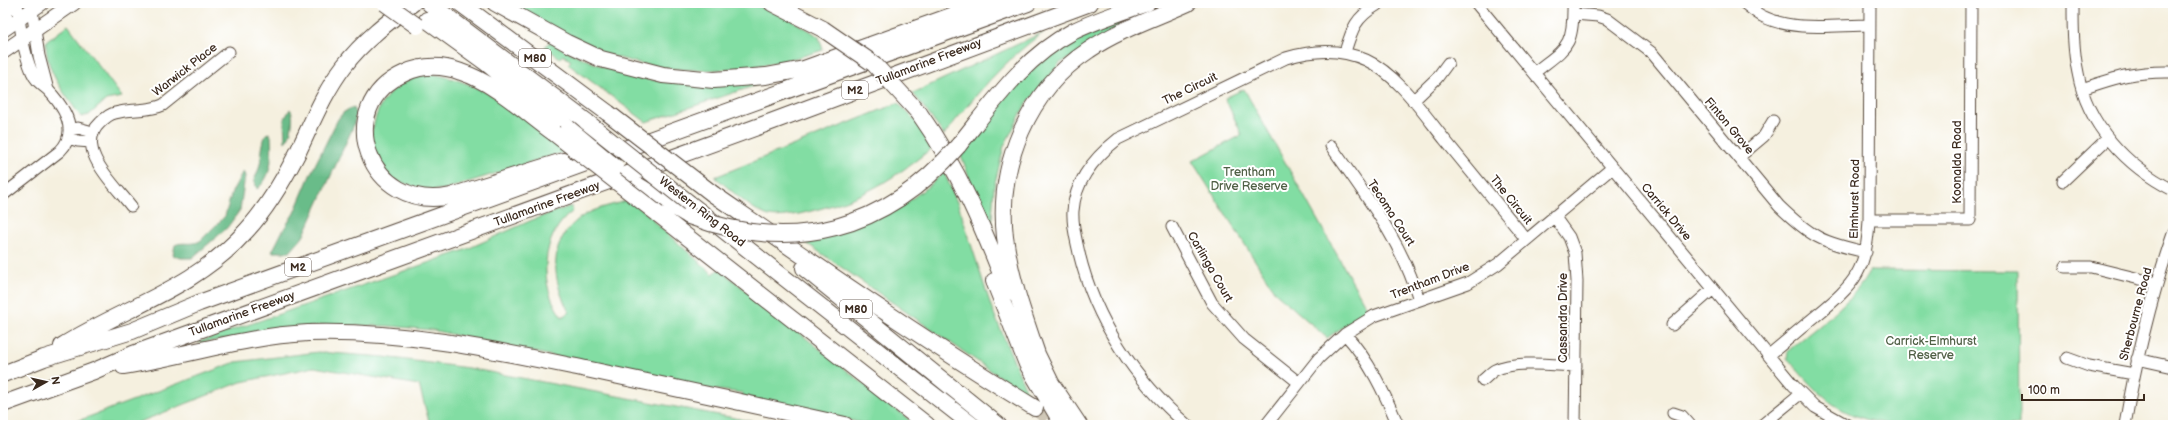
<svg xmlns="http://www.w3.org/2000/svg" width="2176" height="428" font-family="'Balsamiq Sans',sans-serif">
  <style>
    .green { fill: #82dda3; stroke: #5e8460 }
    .forest { fill: #69bc89; stroke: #527354 }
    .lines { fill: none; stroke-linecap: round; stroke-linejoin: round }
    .highway-tunnel { stroke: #d0c8b8; stroke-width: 16; stroke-dasharray: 16 8; stroke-linecap: butt }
    .minor-casing { stroke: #57483b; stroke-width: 13 }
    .major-casing { stroke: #57483b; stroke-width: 16 }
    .highway-casing { stroke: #57483b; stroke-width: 18 }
    .minor { stroke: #fff; stroke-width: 11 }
    .major { stroke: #fff; stroke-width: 14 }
    .highway { stroke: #fff; stroke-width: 16 }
    .highway-bridge-casing { stroke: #57483b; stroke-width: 18; stroke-linecap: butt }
    .highway-bridge { stroke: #fff; stroke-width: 16 }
    .labels { text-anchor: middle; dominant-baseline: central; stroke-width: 4; stroke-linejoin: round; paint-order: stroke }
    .shield { fill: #fff; stroke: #766a62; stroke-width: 1 }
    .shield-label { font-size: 11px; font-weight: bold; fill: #3b2a1e }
    .street-label { font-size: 12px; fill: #3b2a1e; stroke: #fff }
    .park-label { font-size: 12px; fill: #506046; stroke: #fff }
  </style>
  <rect width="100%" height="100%" fill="#fff"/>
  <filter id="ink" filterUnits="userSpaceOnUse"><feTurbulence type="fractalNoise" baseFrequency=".025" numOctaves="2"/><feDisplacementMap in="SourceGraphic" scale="8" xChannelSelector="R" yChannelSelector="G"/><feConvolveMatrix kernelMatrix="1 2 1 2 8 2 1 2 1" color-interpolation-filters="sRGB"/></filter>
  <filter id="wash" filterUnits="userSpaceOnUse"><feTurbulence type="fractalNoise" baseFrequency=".012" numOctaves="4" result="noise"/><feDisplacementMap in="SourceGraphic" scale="16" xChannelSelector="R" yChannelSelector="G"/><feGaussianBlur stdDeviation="0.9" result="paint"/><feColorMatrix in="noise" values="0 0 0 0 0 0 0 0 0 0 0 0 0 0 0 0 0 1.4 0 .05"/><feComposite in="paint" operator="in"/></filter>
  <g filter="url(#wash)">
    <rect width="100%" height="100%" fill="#f5f0df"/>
    <path class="green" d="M509,3H750L788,18L812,32L819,37L823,50C757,71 690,78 623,59C613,56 603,54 594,50C565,37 537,19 509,3Z
      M1146,11L1147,17L1060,63L1025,106L1004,146L994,187L991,239L960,152L1014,87L1049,54L1115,21Z
      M68,25L122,97L106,100L89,115L81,117C65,94 45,71 46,42Z
      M1044,32C1004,60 974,97 944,135L913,93Z
      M549,42C585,60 622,78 662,81C696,85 732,82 766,82L646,122L568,64L571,61L563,55L560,58L545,47Z
      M430,74C480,80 530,117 564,152L446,189L426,191L390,178C385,169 371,147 371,139C371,134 373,128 374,124C380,95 402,78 430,74Z
      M1244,89L1368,310L1327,338L1275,292L1192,161L1242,135L1225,98Z
      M898,103L917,122L932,148C886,185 857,201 799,214C790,215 775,219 766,215C749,208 730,189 715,177Z
      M944,172L959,207L992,309L1029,397L802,240L902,206L930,185Z
      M629,200L654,219L653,221L713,274L719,269L879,396L878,400L881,402L884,400L916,425H872L742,398L743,393L700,388L432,330L389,326L324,325L199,343L198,342L465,250L532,220L571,206L573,211C540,235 538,286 562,317L569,312C552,280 547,242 580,218C593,208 614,205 629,200Z
      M1870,270L2018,271L2019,425H1895C1839,418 1821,398 1787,358L1788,351C1814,328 1855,301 1870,270Z
      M318,352L384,357L468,368L772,425H430L419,385L314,367L241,382L132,425H67L236,362Z"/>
    <path class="forest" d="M354,107L356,115L354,125L303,237L290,252H272L282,232L294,213L311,173L338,119L344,112Z
      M290,109C295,114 292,137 285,142L284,120Z
      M269,133L271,136C272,155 273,176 257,189L254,180C264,162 259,151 266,134Z
      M243,171L245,176L240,210L227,228L192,258H181L173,255L175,245C183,241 191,246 200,241L225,216L232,192Z"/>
  </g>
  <g filter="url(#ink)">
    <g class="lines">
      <path class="highway-tunnel" d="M1035,408L1060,425"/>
      <g class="minor-casing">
        <path id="minor" d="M1476,3L1793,385L1815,407L1847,425
          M1744,3C1749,7 1755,12 1762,16C1793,32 1835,25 1870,25
          M2073,3C2073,27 2073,50 2078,73C2087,125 2127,167 2173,190
          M31,4L39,56L48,90
          M1574,14L1598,16L1607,19L1652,53L1779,206C1811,237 1823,243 1866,252
          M1345,52C1352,29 1355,18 1377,5
          M1534,73C1566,47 1574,48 1573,3
          M2082,89C2117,77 2135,71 2173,72
          M1413,101L1437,78L1448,63
          M70,130L78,128L93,132
          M69,138L78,141L91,142
          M1331,146C1365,195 1402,241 1419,300
          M1739,157L1764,136L1773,121
          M2063,181L2108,138
          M3,195L60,151C80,131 64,107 48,90C41,84 36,81 32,72C23,51 20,26 17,3
          M131,206C116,186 73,148 100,123C104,119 109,114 115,113C131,108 148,112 163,105L229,52
          M1554,216L1569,237L1575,253L1577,281L1575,425
          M1869,220H1970L1971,3
          M1172,227L1212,303L1244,339L1298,382
          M2065,267H2091L2156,283
          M1672,325L1713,289
          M1345,334C1369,360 1384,392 1398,425
          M1769,355C1785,342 1801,328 1817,315C1855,284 1867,270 1869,220L1870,3
          M2067,358L2089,366L2134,374
          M2137,359L2173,367
          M1483,380C1487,377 1491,372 1495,370C1515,360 1553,365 1576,366
          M1673,413L1682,416L1690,425
          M1187,425C1135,380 1095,320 1079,253C1076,239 1072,226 1073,211C1075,181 1095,157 1118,139L1286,58C1313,50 1339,48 1366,60C1397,74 1424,114 1445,140C1472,173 1499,206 1526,239
          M1266,425L1319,358L1345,334L1374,316L1468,283L1498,264L1612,168
          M1762,425L1800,394
          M2125,425C2136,360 2151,297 2173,234"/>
      </g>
      <g class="major-casing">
        <path id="major" d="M3,17L10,3
          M3,30L42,3
          M3,52L74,3"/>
      </g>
      <g class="highway-casing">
        <path id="highway" d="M429,3L587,122
          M460,3L608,113
          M495,3L567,43L601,59L663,75L714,80L766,76L804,69L987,3
          M772,3L823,29
          M427,20L485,62L568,128
          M919,113C958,168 984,229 1008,292
          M554,133C525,112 495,83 461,72C442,65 423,65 405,73C330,106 369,214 451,196L563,161
          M958,146C992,104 1023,58 1072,32C1096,20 1122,12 1147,3
          M639,186L689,216
          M713,194C819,267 925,341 1035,408
          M689,203L972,425
          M658,214L927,425
          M804,268L998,425
          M994,281L1027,364L1063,425
          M62,346C126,306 195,289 247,230C268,207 283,181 297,154C311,125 324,92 344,66C363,41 388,22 413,3
          M1033,346L1051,383L1079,425
          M1037,354C1024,316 1010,277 1005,237C997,165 1028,90 1089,50C1118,30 1155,18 1188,3
          M123,366C185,356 245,336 308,333C403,330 494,350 586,369C672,387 759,406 845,425
          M3,374L44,358L132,331L199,303L1028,3
          M3,404L94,371L133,354L768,123L1090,3"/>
      </g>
      <use href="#minor" class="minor"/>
      <use href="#major" class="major"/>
      <use href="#highway" class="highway"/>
      <g class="highway-bridge-casing">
        <path id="highway-bridge" d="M385,3L417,26
          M823,29L874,64L919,113
          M608,113L713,194
          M587,122L689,203
          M568,128L615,167
          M554,133L658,214
          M689,216C794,255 885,230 958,146"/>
      </g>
      <use href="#highway-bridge" class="highway-bridge"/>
    </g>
  </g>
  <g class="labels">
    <g class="shield">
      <rect x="519" y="49" width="32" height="18" rx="3"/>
      <rect x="842" y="81" width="26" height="18" rx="3"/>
      <rect x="285" y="258" width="26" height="18" rx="3"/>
      <rect x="840" y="300" width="32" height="18" rx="3"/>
    </g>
    <g class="shield-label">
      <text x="535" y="58">M80</text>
      <text x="855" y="90">M2</text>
      <text x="298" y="267">M2</text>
      <text x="856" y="309">M80</text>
    </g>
    <g class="street-label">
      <text transform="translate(929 62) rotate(-21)">Tullamarine Freeway</text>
      <text transform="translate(185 70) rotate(-38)">Warwick Place</text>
      <text transform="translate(1190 89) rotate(-26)">The Circuit</text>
      <text transform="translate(1729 126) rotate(50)">Finton Grove</text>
      <text transform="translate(1957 162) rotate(-90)">Koonalda Road</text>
      <text transform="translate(1855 199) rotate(-89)">Elmhurst Road</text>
      <text transform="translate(1511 200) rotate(51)">The Circuit</text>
      <text transform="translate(547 204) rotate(-20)">Tullamarine Freeway</text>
      <text transform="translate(702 212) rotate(38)">Western Ring Road</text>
      <text transform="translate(1666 212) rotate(50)">Carrick Drive</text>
      <text transform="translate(1391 213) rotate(57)">Tecoma Court</text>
      <text transform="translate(1210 267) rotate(60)">Carlinga Court</text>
      <text transform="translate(1430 281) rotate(-21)">Trentham Drive</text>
      <text transform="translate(242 314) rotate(-20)">Tullamarine Freeway</text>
      <text transform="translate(2136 314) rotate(-75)">Sherbourne Road</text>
      <text transform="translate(1563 318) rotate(-90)">Cassandra Drive</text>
    </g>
    <g class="park-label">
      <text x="1249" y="172">Trentham<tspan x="1249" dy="14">Drive Reserve</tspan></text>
      <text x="1931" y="341">Carrick-Elmhurst<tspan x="1931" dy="14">Reserve</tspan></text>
    </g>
  </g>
  <rect width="2176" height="428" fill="none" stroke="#fff" stroke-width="16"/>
  <g transform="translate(46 382) rotate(82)" stroke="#ffffff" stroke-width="3" paint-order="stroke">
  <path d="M0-3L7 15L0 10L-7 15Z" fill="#3b2a1e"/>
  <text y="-6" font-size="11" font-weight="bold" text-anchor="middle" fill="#3b2a1e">N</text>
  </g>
  <path d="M2022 394v6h122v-6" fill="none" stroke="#3b2a1e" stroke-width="2"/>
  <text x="2028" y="394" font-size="12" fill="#3b2a1e" stroke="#ffffff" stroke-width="3" paint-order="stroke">100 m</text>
</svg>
